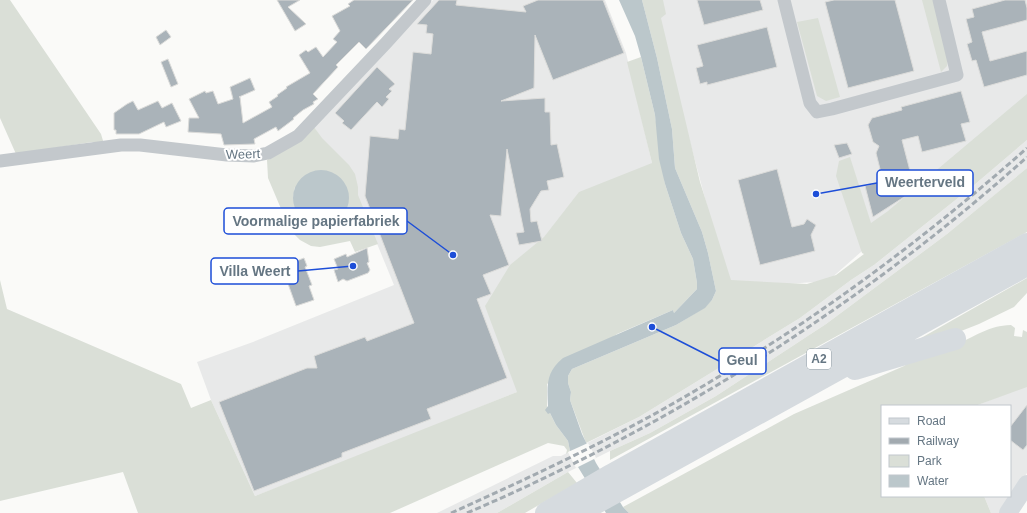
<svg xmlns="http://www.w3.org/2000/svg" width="1027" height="513" font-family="Arial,sans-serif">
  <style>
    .built { fill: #e8e9e9 }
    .green { fill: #dadfd7; fill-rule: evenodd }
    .water { fill: #bbc7cb }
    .pier { fill: #fafaf8 }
    .building { fill: #aab3b9; stroke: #dcdcda }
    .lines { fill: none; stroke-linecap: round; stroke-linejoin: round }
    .street { stroke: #c3c8cc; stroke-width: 13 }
    .secondary { stroke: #d6dbdf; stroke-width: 18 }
    .highway { stroke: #d6dbdf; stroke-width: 22 }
    .rail { stroke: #a2aab0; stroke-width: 3; stroke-dasharray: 6 3; stroke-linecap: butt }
    .labels { text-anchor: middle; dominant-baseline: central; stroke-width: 4; stroke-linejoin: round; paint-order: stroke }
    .shield { fill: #fff; stroke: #939fa8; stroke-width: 1 }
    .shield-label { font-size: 12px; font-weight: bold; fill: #657683 }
    .street-label { font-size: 13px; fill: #657683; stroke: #fff }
    .leader { fill: none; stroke: #1d4ed8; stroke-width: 1.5 }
    .callout-dot { fill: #1d4ed8; stroke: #fff; stroke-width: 1.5 }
    .callout { fill: #fff; stroke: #1d4ed8; stroke-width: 1.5 }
    .callout-label { font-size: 14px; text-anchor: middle; font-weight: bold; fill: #657683 }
  </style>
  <rect width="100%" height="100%" fill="#fafaf8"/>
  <path class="built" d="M433,0H605L626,53L652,163L517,392L358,457L255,496L211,400L197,362L253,342L394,285L357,195L314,127Z
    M652,0H1027V106L828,281L729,288Z
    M1027,140V168L997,193L947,234L826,324L716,396L650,433L610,451L568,472L497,513H437L553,456H561L639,417L800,318L851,280L874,265L973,186Z
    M1023,387H1027V473L1000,513H991L984,496H1010V406H975Z"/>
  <path class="green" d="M0,0H10L101,134L104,144L92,142L16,154L0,118Z
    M642,0H663L666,14L661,18L700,182L731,280L807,284L836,275L864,254L862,253L836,176L839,161L850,157L871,223L888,211L1027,94V140L973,186L874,265L851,280L800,318L639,417L586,443L570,400L571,392L568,383V376L572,369L676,325L704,308L712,300L716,291L708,253L702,232L675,168L672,129L657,58Z
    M922,0H934L948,59L947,66L941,72Z
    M818,18L840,97L826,101L817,96L797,22Z
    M641,57L655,115L665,184L681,233L693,259L697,283V289L674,313L673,310L617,334L547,384V407L556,425L568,441L570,451L566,454L567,450L564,446L548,443L390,513H138L123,472L0,501V280L7,309L181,384L191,408L211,400L255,496L517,392L485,306L510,265L544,237L579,192L652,163L627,62Z
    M314,127L322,138L349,165L355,174L358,187V195L378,244L355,252L350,241L320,247L311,246L300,240L290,230L268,178L267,160ZM295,187L342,218L333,224L293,197Z
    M1027,168V232L610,460V451L650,433L716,396L826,324L947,234Z
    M1027,278V293L1014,307L979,324L951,335L907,346Z
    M1011,325L1015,328L1014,336L1022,337L1023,330L1027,332V387L975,406H882V496H984L991,513H629L623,507L794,414L904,366C922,353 939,351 959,343C978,335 988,326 1011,325Z
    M568,472L577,483L525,513H497Z"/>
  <path class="water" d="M619,0H642L657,58L672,129L675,168L702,232L708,253L716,291L712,300L705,308L676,325L572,369L568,376V383L571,392L570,400L582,434L596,463L623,507L629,513H606L578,467L570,451L568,441L556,425L550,413L548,414L545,410L548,406C547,385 546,372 563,358L673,310L674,313L697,289V283L693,259L681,233L665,184L659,159L655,115L641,57L635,36Z
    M293 198a28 28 0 1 1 56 0a28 28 0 1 1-56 0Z"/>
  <path class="pier" d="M588,443L596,458L576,468L568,452Z"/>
  <path class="building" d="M277,0H300L288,7L306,24L295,31Z
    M354,0H413L366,49L359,42L336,65L338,67L313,94L318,99L313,102L314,104L303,110L293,118L294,119L278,131L276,127L254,139L255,144L224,145L221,134L188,132L189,118H199L189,99L205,91L206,93L213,91L218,104L233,99L230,87L250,78L255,90L239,97H240L243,123L272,107L269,102L278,96L277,95L287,88L286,87L310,73L299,55L306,50L308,52L316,47L323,57L337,42L333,39L340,31L332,16L350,6L348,4Z
    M439,0H457L456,5L526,12L523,6L538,0H603L624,53L553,80L535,35L534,88L501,101L545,98V112H550L551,145L557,144L564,177L547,181L549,190L541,191L530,209L531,222L537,221L542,241L519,245L516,233L524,232L507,149L501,216L490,215L509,265L483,275L491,294L477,299L507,378L427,409L431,419L342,453V457L254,491L219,402L307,368H317L314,356L365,337L367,341L414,323L365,196L370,136L398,139L399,129L405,130L413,52L431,54L433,34L426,33L427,25L417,24Z
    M697,0H760L763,10L704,25Z
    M834,0H895L914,71L848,88L825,2Z
    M1005,0H1025L1027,8V20L982,32L990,61L1027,51V75L984,87L976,60L972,61L967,44L972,42L966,19L974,17L972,9Z
    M767,27L777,67L707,85V82L700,84L696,68L703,66L697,45Z
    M166,30L171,37L160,45L156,37Z
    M168,59L178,84L171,87L161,62Z
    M377,67L395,84L389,89L392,91L386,97L389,99L382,107L377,102L351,130L342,123L344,121L335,113Z
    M961,91L970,122L961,124L966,141L922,152L918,136L902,140L915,190L873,217L865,186L883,181L876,153L879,146L873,142L868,125L872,118L902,110L901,107Z
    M133,101L138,110L158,101L162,108L172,103L181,121L166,127L164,122L139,134H116V130H114V113L127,104Z
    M847,143L852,154L839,158L834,145Z
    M777,169L792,227L804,224L807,219L816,225L811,235L815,251L760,265L738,180Z
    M367,248L369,262L367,263L370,270L368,273L347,281L343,279L338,282L334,270L338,269L334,259L346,254L347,257Z
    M304,258L307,266L305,267L312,285L309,286L314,300L296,306L287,281L292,278L286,265Z
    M1027,405V445L1023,450L1010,440V427Z"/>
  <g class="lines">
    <path class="street" d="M784,0L810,103L817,112L832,109L957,75L939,0
      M0,161L121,145H140L227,155L254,156L268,153L298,136L386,43L425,0"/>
    <path class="secondary" d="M1008,513L1027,484"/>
    <path class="highway" d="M855,369L955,339
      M546,513L611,475L1027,244
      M578,513L1027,265"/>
    <path class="rail" d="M451,513C518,483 584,452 649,417C785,342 911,251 1027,148
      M467,513C670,426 862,305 1027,157"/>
  </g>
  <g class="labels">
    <rect class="shield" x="807" y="349" width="24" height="20" rx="3"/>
    <g class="shield-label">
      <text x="819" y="359">A2</text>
    </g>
    <g class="street-label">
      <text transform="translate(243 154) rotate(-2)">Weert</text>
    </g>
  </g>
  <path class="leader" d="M816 194L877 183M453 255L407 221M353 266L298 271M652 327L719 361"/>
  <g class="callout-dot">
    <circle cx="816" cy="194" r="4"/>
    <circle cx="453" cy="255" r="4"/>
    <circle cx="353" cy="266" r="4"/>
    <circle cx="652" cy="327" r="4"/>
  </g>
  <g class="callout">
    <rect x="877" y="170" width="96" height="26" rx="4"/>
    <rect x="224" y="208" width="183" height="26" rx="4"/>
    <rect x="211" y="258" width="87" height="26" rx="4"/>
    <rect x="719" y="348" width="47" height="26" rx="4"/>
  </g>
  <g class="callout-label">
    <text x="925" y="187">Weerterveld</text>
    <text x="316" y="226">Voormalige papierfabriek</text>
    <text x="255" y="276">Villa Weert</text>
    <text x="742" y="365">Geul</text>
  </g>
  <rect x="881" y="405" width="130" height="92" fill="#ffffff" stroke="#c1c8cd"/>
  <rect x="889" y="418" width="20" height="6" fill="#d6dbdf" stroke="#c1c8cd"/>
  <text x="917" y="425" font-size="12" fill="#657683">Road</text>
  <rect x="889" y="438" width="20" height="6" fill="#a2aab0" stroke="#c1c8cd"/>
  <text x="917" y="445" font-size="12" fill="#657683">Railway</text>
  <rect x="889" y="455" width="20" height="12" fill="#dadfd7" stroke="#c1c8cd"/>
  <text x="917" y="465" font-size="12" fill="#657683">Park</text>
  <rect x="889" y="475" width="20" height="12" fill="#bbc7cb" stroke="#c1c8cd"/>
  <text x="917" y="485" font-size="12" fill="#657683">Water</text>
</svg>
